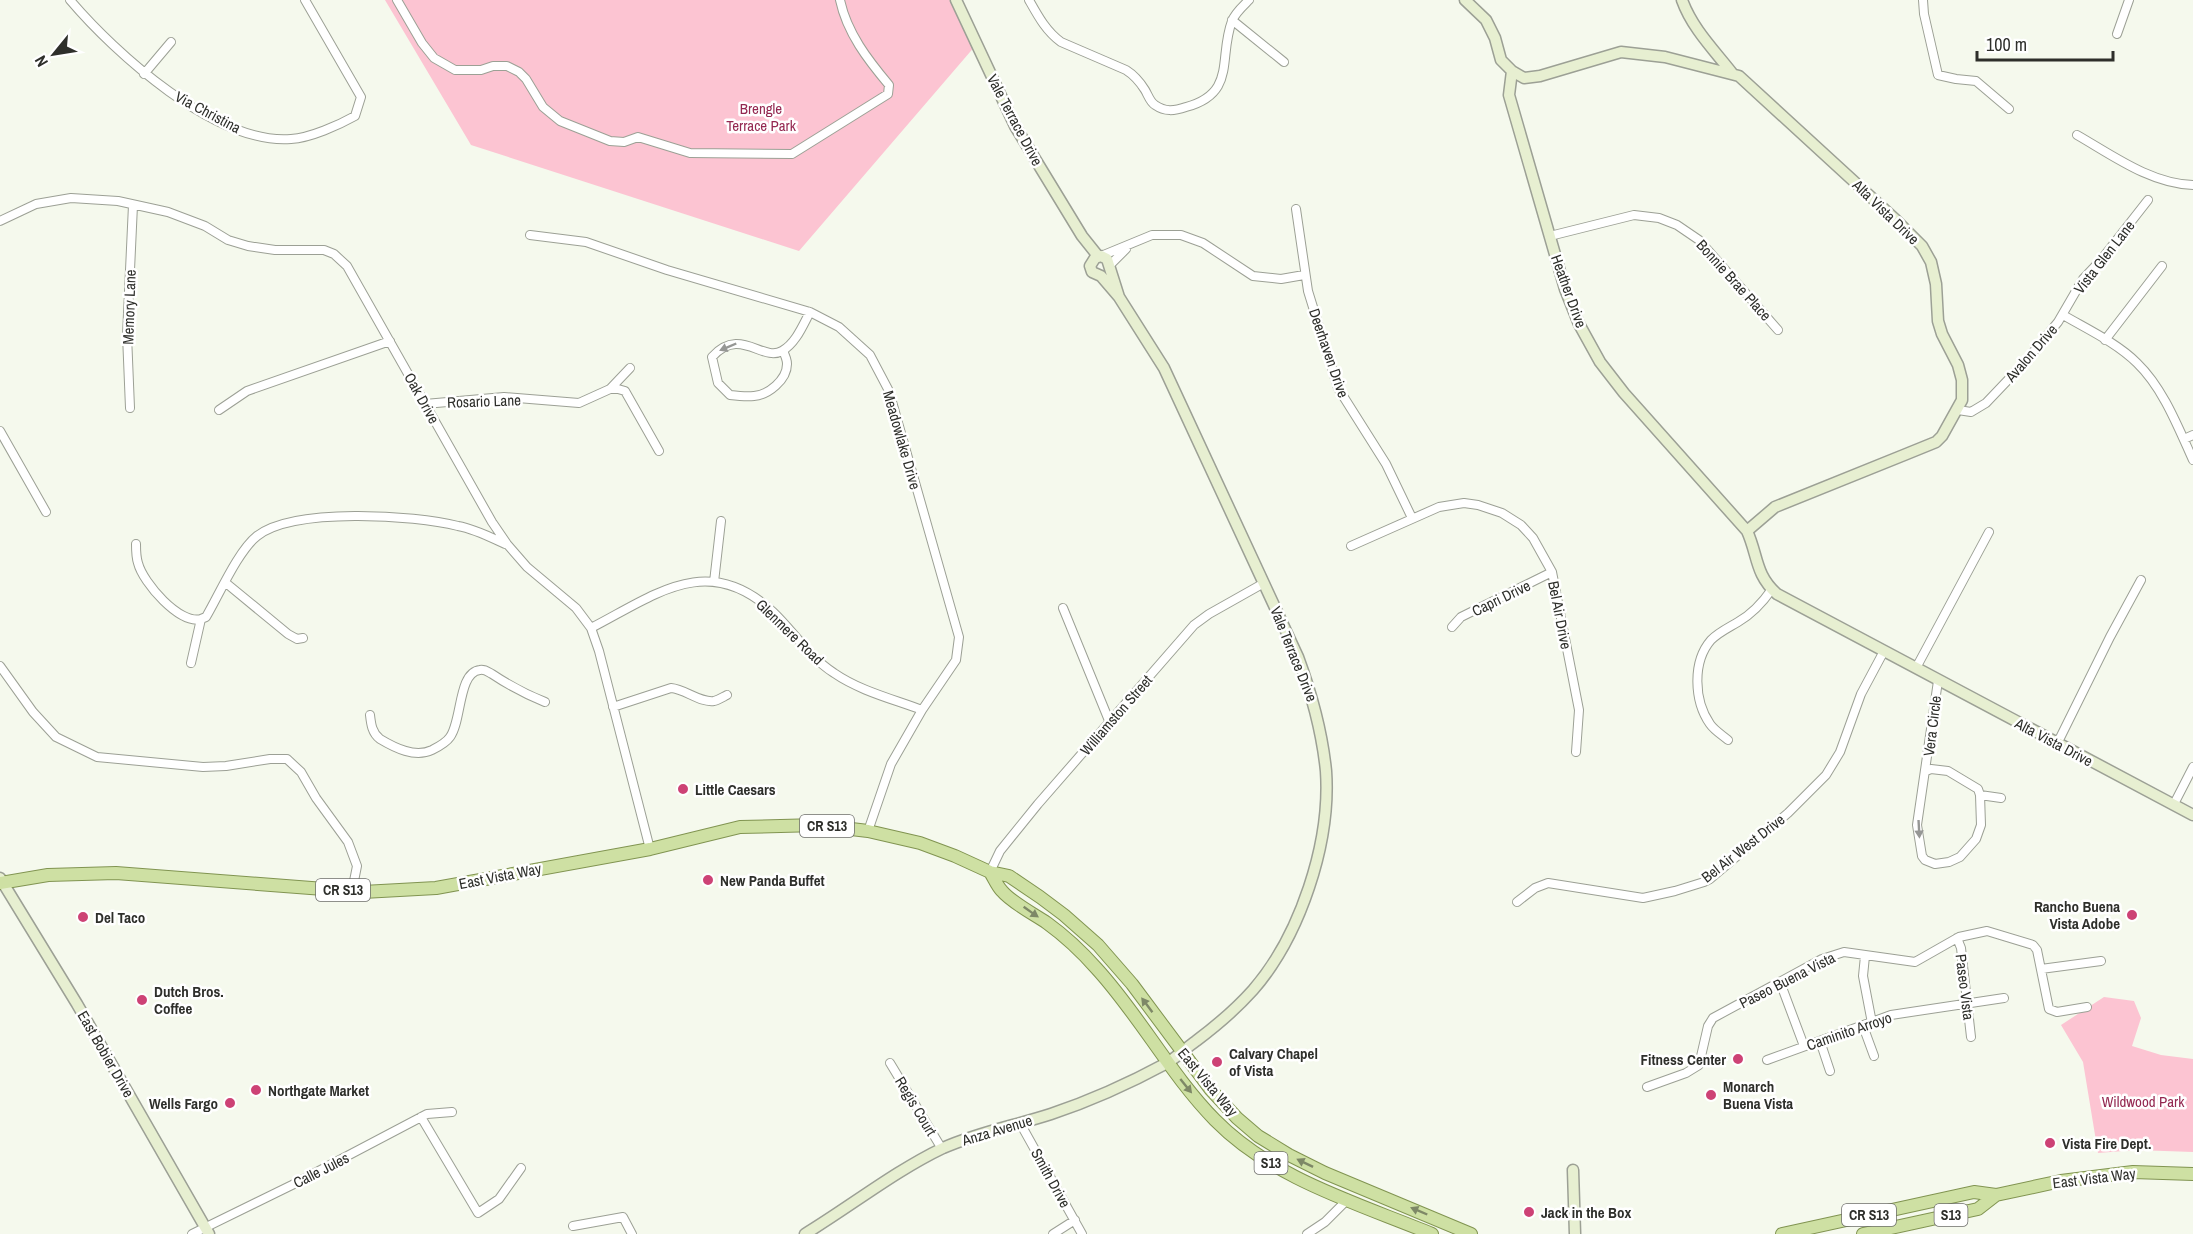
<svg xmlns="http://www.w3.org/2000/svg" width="2193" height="1234" font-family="'Archivo Narrow',sans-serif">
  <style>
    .green { fill: #fcc4d2 }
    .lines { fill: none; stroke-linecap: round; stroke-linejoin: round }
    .street-casing { stroke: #9ca095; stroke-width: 10 }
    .secondary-casing { stroke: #9ca095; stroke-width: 13 }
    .primary-casing { stroke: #819451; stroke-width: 14 }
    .street { stroke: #fff; stroke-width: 8 }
    .secondary { stroke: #e7efd1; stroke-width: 10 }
    .primary { stroke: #cee0a3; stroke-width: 12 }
    .oneway { fill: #969795 }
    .oneway2 { fill: #7e8867 }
    .poi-dot { fill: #cd4275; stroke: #fff; stroke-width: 2 }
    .labels { text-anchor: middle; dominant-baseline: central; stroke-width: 5; stroke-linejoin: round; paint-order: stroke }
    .shield { fill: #fff; stroke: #6d6d6b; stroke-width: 1.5 }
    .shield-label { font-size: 14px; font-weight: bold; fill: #2e2f2b }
    .park-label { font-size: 15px; fill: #942851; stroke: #fff }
    .street-label { font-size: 15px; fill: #2e2f2b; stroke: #fff }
    .poi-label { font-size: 15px; font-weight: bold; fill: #2e2f2b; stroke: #fff; text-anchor: start }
  </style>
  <rect width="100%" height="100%" fill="#f5f9ed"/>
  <path class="green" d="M385,0H956L976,45L799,251L471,145Z
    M2104,997L2134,1001L2141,1018L2132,1046L2161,1055L2193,1059V1152L2136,1150L2098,1153L2083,1062L2061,1025Z"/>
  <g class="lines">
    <g class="street-casing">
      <path id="street" d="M70,0C115,53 216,145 291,139C310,138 339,125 355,116L361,97L305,0
        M397,0L422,43L434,58L455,70H481L493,66H507L519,72L526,79L543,107L560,121L610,141L624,142L638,137L690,153L792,154L888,94L889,85C868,60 847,33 840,0
        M1029,0C1038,16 1046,31 1061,42L1126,70C1134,75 1140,82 1145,90C1148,95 1150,102 1155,105C1165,112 1174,111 1186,107C1237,93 1218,58 1232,21C1235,13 1243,6 1249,0
        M1923,0L1924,14L1938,75L1956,79L1976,81L2009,109
        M1232,20L1284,62
        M2117,34L2129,0
        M144,74L171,42
        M2077,135C2112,155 2151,184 2193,185
        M1296,209L1308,291L1338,388L1386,464L1412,518
        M0,221L36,204L71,198L118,201L168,212L205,226L228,240L248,246L275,250H324L334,254L347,266L492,522L507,544L527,567L576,608L591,628L599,651L650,849
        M530,235L586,242L667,270L810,312L839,327L870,355L889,391L959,637L956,660L922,710L891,764L868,831
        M1550,236L1634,215L1659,218L1677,225L1699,240L1778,330
        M1101,256L1152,235H1181L1203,243L1253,276L1281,279L1304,275
        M1110,265L1126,249
        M2063,315C2087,329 2117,343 2137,363C2163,388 2178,427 2193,460
        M2105,340L2162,266
        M783,351C785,355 787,360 787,364C787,380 768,395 754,396C747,397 738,396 730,395L718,383L712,357C740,326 762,362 782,351C796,343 803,325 810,312
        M610,389L630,368
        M425,404L504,397L579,403L610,389H618L625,391L659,451
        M130,408L127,335L133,205
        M219,410L247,391L390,341
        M1958,410L1971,412L1986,403L2026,361L2058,322L2083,279L2101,260L2148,200
        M0,431L46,512
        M2184,439L2193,435
        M136,544C136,550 136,557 138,563C143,583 180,625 201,619
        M1351,546L1439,507L1464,503L1478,505L1502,513L1521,525L1533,538L1552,572L1579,710L1576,752
        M714,582L721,521
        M226,583L288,634L297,639L303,638
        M1063,608L1110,723
        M1452,627L1461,617L1552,572
        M591,628C655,595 708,551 773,612C794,632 809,657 834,673C860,691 893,699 922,710
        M191,663L201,619L206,617C219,595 238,551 257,536C294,507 414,515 458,526C475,529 490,537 505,544
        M0,666L33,712L56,737L97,757L203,767L226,766L270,759H287L301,772L316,798L348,842L357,866L352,891
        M1916,668L1989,532
        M613,707L671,688C685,689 700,703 714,701C718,700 723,697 727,695
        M370,715C371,724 372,733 380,739C395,748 415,758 432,750C438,747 446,743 450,737C462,721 458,672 480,670C485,669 488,672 492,674C510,686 525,694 545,702
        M1728,740C1722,735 1714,730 1710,724C1694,701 1692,662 1711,640C1719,632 1728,628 1738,622C1752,614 1763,602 1772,589
        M2057,744L2110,637L2141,580
        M1926,771L1931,769L1948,771L1978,789L1980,795L1981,825L1976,839L1960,857L1949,862L1935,864L1925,860L1922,856L1917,825L1938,681
        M1980,795L2001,798
        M2174,804L2193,767
        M990,872L1000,851L1038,804L1194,625L1209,614L1264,583
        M1517,902L1535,888L1548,883L1643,898L1675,891L1704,882L1710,879L1788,813L1826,775L1840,752L1861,694L1884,651
        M1957,938L1961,948L1971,1037
        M1865,956L1863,976L1872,1023
        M2041,969L2101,961
        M1780,982L1804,1046
        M1863,1026L1874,1056
        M1820,1041L1830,1071
        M1767,1060L1891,1015L2004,998
        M890,1063L942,1149
        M1647,1087L1686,1073L1699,1065L1708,1026L1713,1018L1822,959L1844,952L1915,962L1959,937L1987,931L2033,945L2037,950L2049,1009L2057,1012L2087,1007
        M421,1117L478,1213L499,1199L521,1168
        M1020,1123L1082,1234
        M573,1226L623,1217L632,1234
        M192,1234L292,1185L427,1114L452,1112
        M1053,1234L1075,1220
        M1307,1234L1325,1222L1348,1199"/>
    </g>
    <g class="secondary-casing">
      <path id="secondary" d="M956,0L1015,126L1082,236L1098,256
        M1465,0L1486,20L1495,38L1501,60L1512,71L1524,78L1540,76L1621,52L1665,57L1739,76L1896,220L1922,246L1931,262L1936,284L1938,321L1942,334L1958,365L1962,380V400L1942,436L1936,442L1904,455L1775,507L1747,531
        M1682,0C1692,28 1714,50 1732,73
        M1512,71L1509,95L1565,289L1579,324L1600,362L1624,393L1747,531C1758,555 1755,575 1777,594L2193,815
        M0,878L77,1004L209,1234
        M1573,1170L1575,1234
        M805,1234C851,1206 895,1171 943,1148C979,1132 1014,1126 1051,1114C1090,1101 1130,1083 1167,1063C1177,1057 1186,1048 1196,1041C1216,1026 1236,1009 1253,990C1300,936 1331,843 1326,771C1322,731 1312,695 1298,657L1164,368L1119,297L1101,276L1092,272L1090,266L1095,258L1101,256L1107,259L1119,297"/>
    </g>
    <g class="primary-casing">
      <path id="primary" d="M990,872C994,878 997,886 1002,891C1012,903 1034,914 1047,923C1065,936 1082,952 1097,969C1140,1016 1170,1074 1215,1120C1273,1179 1357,1203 1432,1234
        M0,883L48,875L116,873L363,892L436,888L650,849L740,827L818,825L868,831L920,843L955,856L990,872L1009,876L1040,897L1064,915L1098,945L1132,984L1211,1090L1237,1118L1258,1136L1289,1155L1325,1173L1471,1234
        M1782,1234L1974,1192L1996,1195L2061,1181L2133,1172L2193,1174
        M1863,1234L1978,1209L1996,1195"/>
    </g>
    <use href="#street" class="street"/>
    <use href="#secondary" class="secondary"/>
    <use href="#primary" class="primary"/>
  </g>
  <defs><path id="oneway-solid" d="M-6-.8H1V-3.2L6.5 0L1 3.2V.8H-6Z" transform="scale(1.5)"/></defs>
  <g class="oneway">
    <use href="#oneway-solid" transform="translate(728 347) rotate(157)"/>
    <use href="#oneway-solid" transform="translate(1919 829) rotate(87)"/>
  </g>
  <g class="oneway2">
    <use href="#oneway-solid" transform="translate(1031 912) rotate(35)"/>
    <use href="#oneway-solid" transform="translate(1147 1005) rotate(-127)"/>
    <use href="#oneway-solid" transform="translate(1186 1086) rotate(51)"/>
    <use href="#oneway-solid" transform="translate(1305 1163) rotate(-154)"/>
    <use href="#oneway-solid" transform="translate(1419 1211) rotate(-157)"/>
  </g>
  <g class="poi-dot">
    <circle cx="683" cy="789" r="6"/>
    <circle cx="708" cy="880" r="6"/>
    <circle cx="2132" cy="915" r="6"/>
    <circle cx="83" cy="917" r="6"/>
    <circle cx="142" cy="1000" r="6"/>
    <circle cx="1738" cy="1059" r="6"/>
    <circle cx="1217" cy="1062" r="6"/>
    <circle cx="256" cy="1090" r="6"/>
    <circle cx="1711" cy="1095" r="6"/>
    <circle cx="230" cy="1103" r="6"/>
    <circle cx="2050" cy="1143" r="6"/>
    <circle cx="1529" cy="1212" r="6"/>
  </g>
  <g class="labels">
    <g class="shield">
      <rect x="800" y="815" width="54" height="22" rx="4.5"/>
      <rect x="316" y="879" width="54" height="22" rx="4.5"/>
      <rect x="1254.5" y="1152" width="33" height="22" rx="4.5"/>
      <rect x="1842" y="1204" width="54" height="22" rx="4.5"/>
      <rect x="1934.5" y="1204" width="33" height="22" rx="4.5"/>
    </g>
    <g class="shield-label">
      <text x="827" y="826">CR S13</text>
      <text x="343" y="890">CR S13</text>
      <text x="1271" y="1163">S13</text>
      <text x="1869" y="1215">CR S13</text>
      <text x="1951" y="1215">S13</text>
    </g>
    <g class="park-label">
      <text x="761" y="108">Brengle<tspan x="761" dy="17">Terrace Park</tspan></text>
      <text x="2143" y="1101">Wildwood Park</text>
    </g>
    <g class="street-label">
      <text transform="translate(208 112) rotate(28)">Via Christina</text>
      <text transform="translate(1015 120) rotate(62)">Vale Terrace Drive</text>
      <text transform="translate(1886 212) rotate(44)">Alta Vista Drive</text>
      <text transform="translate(2104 257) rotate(-52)">Vista Glen Lane</text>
      <text transform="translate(1734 280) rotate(48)">Bonnie Brae Place</text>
      <text transform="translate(1569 291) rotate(70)">Heather Drive</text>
      <text transform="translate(129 307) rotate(-88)">Memory Lane</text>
      <text transform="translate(1329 353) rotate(71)">Deerhaven Drive</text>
      <text transform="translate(2031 353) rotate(-49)">Avalon Drive</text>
      <text transform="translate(422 398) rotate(61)">Oak Drive</text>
      <text transform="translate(484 401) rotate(-2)">Rosario Lane</text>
      <text transform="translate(902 440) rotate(74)">Meadowlake Drive</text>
      <text transform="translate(1501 598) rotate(-26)">Capri Drive</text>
      <text transform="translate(1560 615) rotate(79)">Bel Air Drive</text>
      <text transform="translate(790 632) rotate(44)">Glenmere Road</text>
      <text transform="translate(1294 654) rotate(68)">Vale Terrace Drive</text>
      <text transform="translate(1116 715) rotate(-49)">Williamston Street</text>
      <text transform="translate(1932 726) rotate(-83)">Vera Circle</text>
      <text transform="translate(2054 742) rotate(28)">Alta Vista Drive</text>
      <text transform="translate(1743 848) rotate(-38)">Bel Air West Drive</text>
      <text transform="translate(500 876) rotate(-11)">East Vista Way</text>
      <text transform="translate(1787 980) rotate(-27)">Paseo Buena Vista</text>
      <text transform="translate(1965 987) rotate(83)">Paseo Vista</text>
      <text transform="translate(1849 1031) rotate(-19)">Caminito Arroyo</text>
      <text transform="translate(106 1054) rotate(60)">East Bobier Drive</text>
      <text transform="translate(1208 1082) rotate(50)">East Vista Way</text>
      <text transform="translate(916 1106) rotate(59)">Regis Court</text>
      <text transform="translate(997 1130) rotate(-17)">Anza Avenue</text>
      <text transform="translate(321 1170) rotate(-27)">Calle Jules</text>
      <text transform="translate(1051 1178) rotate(61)">Smith Drive</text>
      <text transform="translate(2094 1178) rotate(-7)">East Vista Way</text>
    </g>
    <g class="poi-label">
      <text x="695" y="789">Little Caesars</text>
      <text x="720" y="880">New Panda Buffet</text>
      <text x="2120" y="906" text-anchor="end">Rancho Buena<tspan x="2120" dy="17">Vista Adobe</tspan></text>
      <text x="95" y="917">Del Taco</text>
      <text x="154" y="991">Dutch Bros.<tspan x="154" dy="17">Coffee</tspan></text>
      <text x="1229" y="1053">Calvary Chapel<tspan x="1229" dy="17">of Vista</tspan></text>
      <text x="1726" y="1059" text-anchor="end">Fitness Center</text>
      <text x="1723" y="1086">Monarch<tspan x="1723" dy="17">Buena Vista</tspan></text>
      <text x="268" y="1090">Northgate Market</text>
      <text x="218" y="1103" text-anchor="end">Wells Fargo</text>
      <text x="2062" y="1143">Vista Fire Dept.</text>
      <text x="1541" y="1212">Jack in the Box</text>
    </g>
  </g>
  <g transform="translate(54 54) rotate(240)" stroke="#ffffff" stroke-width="4.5" paint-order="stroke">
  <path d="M0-4.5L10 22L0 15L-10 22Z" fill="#2e2f2b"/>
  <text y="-9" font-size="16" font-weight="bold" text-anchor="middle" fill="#2e2f2b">N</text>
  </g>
  <path d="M1977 51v9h136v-9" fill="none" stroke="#2e2f2b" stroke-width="3"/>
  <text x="1986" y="51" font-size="18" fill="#2e2f2b" stroke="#ffffff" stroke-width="4.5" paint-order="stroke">100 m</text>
</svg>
